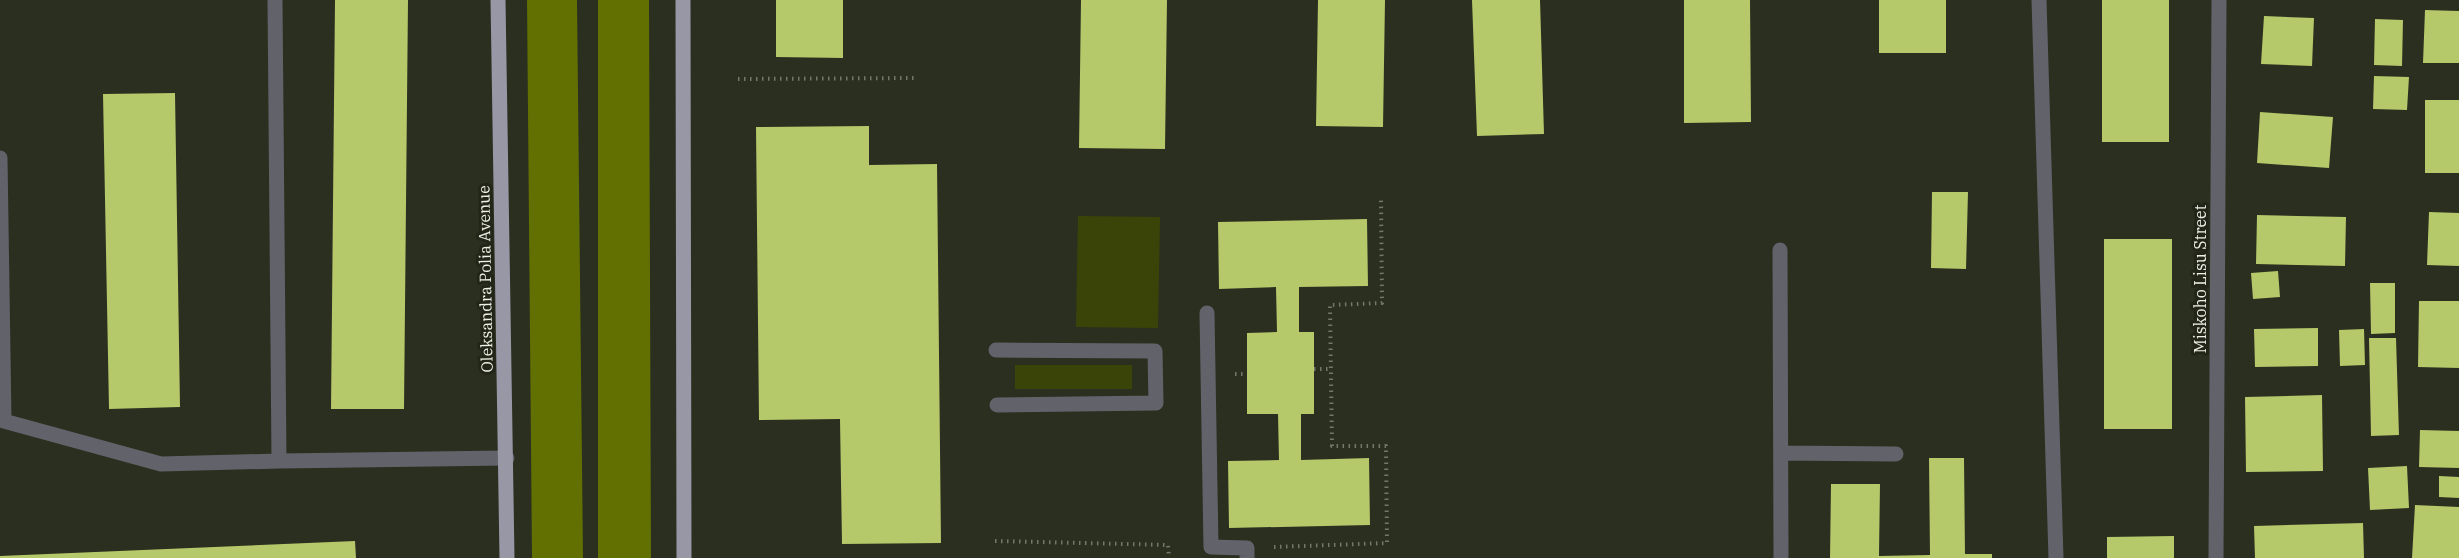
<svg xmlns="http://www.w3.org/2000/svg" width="2459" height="558" font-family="'IBM Plex Serif',serif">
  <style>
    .green { fill: #3b4408 }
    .forest { fill: #617000 }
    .building { fill: #b5c86a }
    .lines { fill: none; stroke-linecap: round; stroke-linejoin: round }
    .path { stroke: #74786a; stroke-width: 4; stroke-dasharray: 1.5 4.5; stroke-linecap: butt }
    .lane { stroke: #62626a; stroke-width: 15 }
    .street { stroke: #62626a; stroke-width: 15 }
    .primary { stroke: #9797a6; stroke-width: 15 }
    .labels { text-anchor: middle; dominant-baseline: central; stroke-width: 6; stroke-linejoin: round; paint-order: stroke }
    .street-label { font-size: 16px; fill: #edf0e6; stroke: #222517 }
  </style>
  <rect width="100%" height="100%" fill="#2b2f20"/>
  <path class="green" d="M1078,216L1160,217L1158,328L1076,327Z
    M1015,365H1132V389H1015Z"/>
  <path class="forest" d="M527,0H577L583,558H532Z
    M598,0H649L651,558H598Z"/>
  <path class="building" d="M335,0H408L404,409H331Z
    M776,0H843V58L776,57Z
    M1081,0H1167L1165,149L1079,148Z
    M1318,0H1385L1383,127L1316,126Z
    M1472,0H1540L1544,134L1477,136Z
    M1684,0H1750L1751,122L1684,123Z
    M1879,0H1946V53H1879Z
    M2102,0H2169V142H2102Z
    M2425,10L2459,11V63H2423Z
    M2264,16L2314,18L2312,66L2261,64Z
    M2375,19L2403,20L2402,66L2374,65Z
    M2374,76L2409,77L2407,110L2373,109Z
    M175,93L180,407L109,409L103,94Z
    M2425,100H2459V173H2425Z
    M2260,112L2333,117L2329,168L2257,163Z
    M869,126V165L937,164L941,543L842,544L840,419L759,420L756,127Z
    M1932,192H1968L1966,269L1931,268Z
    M2429,212L2459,213V266L2427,265Z
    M2257,215L2346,217L2345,266L2256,264Z
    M1367,219L1368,286L1299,287V332H1314V414H1301V460L1369,458L1370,525L1229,528L1228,461L1279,460L1278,414H1247V333L1277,332L1276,287L1219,289L1218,222Z
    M2104,239H2172V429H2104Z
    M2278,271L2280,297L2253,299L2251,273Z
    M2370,283H2395V333L2371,334Z
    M2419,301H2459V368L2418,367Z
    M2318,328V366L2255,367L2254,329Z
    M2364,329L2365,365L2340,366L2339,330Z
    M2369,338H2396L2399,435L2371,436Z
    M2322,395L2323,471L2246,472L2245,397Z
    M2420,430L2459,431V468L2419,467Z
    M1929,458H1964L1965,554H1992V558H1830L1831,484H1880L1879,556L1930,555Z
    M2407,466L2409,508L2370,510L2368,468Z
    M2439,476L2459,477V498L2439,497Z
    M2415,505L2459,507V558H2412Z
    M2363,523L2364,558H2255L2254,526Z
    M2174,536V558H2107V537Z
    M355,541L356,558H0V556Z"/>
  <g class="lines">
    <path class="path" d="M738,79L916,78
      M1314,369H1331
      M1235,374H1247
      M995,541L1168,545L1169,558
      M1274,547L1387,543L1386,446H1332L1330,305L1382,303L1381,199"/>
    <path class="lane" d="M275,0L279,461
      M2039,0L2056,558
      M0,158L4,421
      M1780,250L1781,558
      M1207,313L1211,547L1247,548V558
      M996,350L1155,351L1156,403L997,405
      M0,420L161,464L279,461L507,458
      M1781,453L1896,454"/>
    <path class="street" d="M2216,558L2219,0"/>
    <path class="primary" d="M498,0L507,558
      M683,0L684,558"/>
  </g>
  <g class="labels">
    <g class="street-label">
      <text transform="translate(485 279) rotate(-91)">Oleksandra Polia Avenue</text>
      <text transform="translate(2200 279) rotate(-90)">Miskoho Lisu Street</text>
    </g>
  </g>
</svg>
